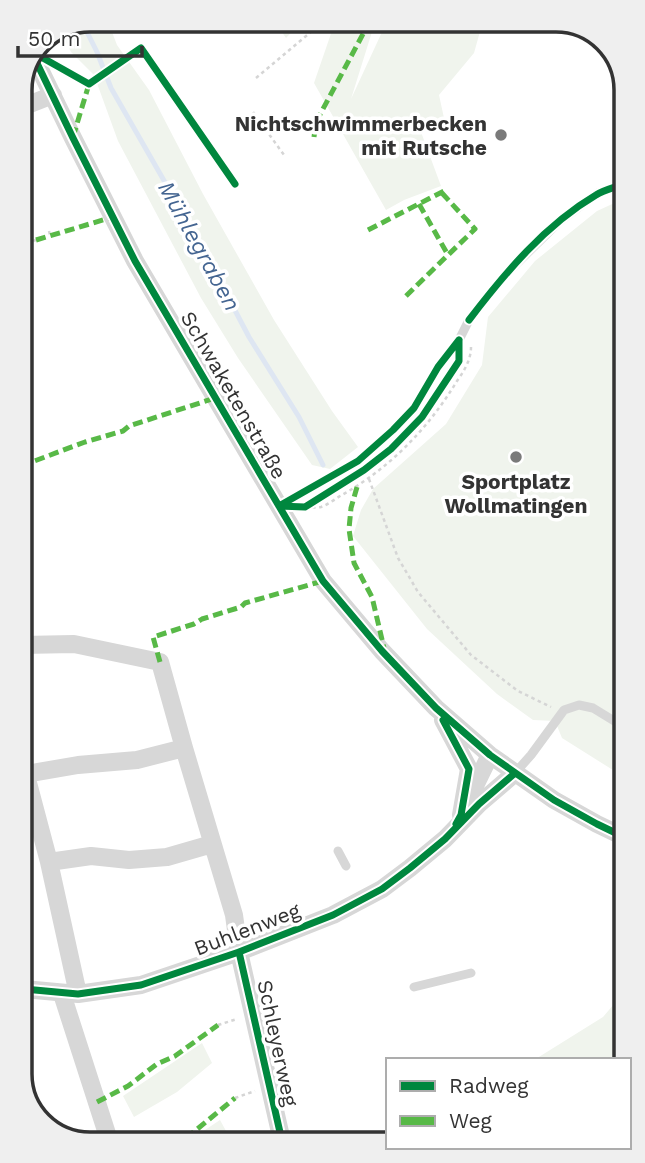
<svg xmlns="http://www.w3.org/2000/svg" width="645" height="1163" font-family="'Work Sans',sans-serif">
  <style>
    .green { fill: #f0f4ed }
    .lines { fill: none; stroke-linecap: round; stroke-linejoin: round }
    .stream { stroke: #dee6f2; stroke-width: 5 }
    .path { stroke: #d5d5d5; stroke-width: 2.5; stroke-dasharray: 3.5 3.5; stroke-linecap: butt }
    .lane { stroke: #d7d7d7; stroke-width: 9 }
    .street { stroke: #d7d7d7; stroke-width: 18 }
    .quiet { stroke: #58b947; stroke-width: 5; stroke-dasharray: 10 5; stroke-linecap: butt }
    .cycleway-casing { stroke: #fff; stroke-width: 11 }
    .cycleway { stroke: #00873e; stroke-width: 7 }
    .poi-dot { fill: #7a7a7a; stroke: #fff; stroke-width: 2.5 }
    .labels { text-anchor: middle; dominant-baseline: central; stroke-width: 7; stroke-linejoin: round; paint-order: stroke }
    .poi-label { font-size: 21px; font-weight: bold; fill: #333; stroke: #fff; text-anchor: end }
    .street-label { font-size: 21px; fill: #333; stroke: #fff }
    .water-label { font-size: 23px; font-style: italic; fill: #446591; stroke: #fff }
    .rim { fill: none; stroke: #333; stroke-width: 3.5 }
  </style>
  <rect width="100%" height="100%" fill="#fff"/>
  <path class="green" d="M90,19H107L117,45L149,90L203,194L274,320L332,411L358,447L330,469L312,465L238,358L201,298L118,141L94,75L71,52L60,31Z
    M273,19H304L286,38Z
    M336,19H376L351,99L388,19H489L481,28L474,53L439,95L444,118L421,132L441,186L404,200L386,210L314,83Z
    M621,200L624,777L562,738L555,721L533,720L497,694L427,629L353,536L361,510L373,489L446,424L482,365L488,317L535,261L597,211Z
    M625,991L626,1060H534L603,1017Z
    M202,1043L212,1063L177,1092L134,1117L123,1096Z
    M220,1120L231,1140L228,1142H187Z"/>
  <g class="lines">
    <path class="stream" d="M299,19L300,22
      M82,22L97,52L111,88L198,240L249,337L299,417L323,465"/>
    <path class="path" d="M256,78L318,26L315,19
      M253,112L284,155
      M49,231L50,235
      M20,245L36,240
      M369,479L398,558L418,592L471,655L518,691L551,707
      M305,507C310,507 317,508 321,507C327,505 334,500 340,496C389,469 428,429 457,381C464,371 471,360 471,347
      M218,1025L237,1019
      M235,1098L255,1091"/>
    <path class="lane" d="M279,506L358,461L393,430L414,408L438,367L459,340L469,320L502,278L559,222L598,193L621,185
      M515,773L531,755L564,710L579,705L593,708L624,727
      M338,851L346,866
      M414,987L471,973"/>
    <path class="street" d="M33,55L73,138L135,261L323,581L382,651L436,708L490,755L554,800L597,824L624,837
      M20,108L53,95
      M22,645L74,644L160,662L184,748L234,915L239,952L282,1141
      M443,720L469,769L461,815
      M23,764L49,862L78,994
      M26,774L78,765L137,760L184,748
      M470,796L490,755
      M49,862L91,856L129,860L167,857L212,844
      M24,989L78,994L141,985L239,952L333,915L382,889L410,868L445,839L479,804L515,773
      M62,994L110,1143"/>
    <path class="quiet" d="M73,137L89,84
      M314,137L316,122L371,19
      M419,204L448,255L475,229L441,192
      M368,230L444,191
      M36,240L113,217
      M406,296L448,255
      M21,466L85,442L123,431L129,426L215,398
      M357,487L351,508L349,529L354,563L372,597L384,648
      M160,662L153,637L194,624L202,619L241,607L245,603L323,581
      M97,1102L128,1086L157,1064L175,1056L218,1025
      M172,1143L184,1140L235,1098"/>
    <g class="cycleway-casing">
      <path id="cycleway" d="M34,53L89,84L141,48L235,184
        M33,55L73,138L135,261L323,581L382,651L436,708L490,755L554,800L597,824L624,837
        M469,320C505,273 545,225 596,195C604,190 613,188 621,185
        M279,506L305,507L364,470L391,449L422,417L459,361V340
        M279,506L358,461L393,430L414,408L438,367L459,340
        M443,720L469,769L461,815L456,824
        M239,952L282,1141
        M24,989L78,994L141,985L239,952L333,915L382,889L410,868L445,839L479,804L515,773"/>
    </g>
    <use href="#cycleway" class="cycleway"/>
  </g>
  <g class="poi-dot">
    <circle cx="501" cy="135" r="7"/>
    <circle cx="516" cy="457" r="7"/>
  </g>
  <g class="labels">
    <g class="poi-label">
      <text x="487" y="123">Nichtschwimmerbecken<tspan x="487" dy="24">mit Rutsche</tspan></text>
      <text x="516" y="481" text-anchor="middle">Sportplatz<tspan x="516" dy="24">Wollmatingen</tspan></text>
    </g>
    <g class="street-label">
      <text transform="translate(234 395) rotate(60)">Schwaketenstraße</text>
      <text transform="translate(247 929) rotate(-21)">Buhlenweg</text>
      <text transform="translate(278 1043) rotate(78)">Schleyerweg</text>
    </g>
    <g class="water-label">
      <text transform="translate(199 246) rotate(61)">Mühlegraben</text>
    </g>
  </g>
  <path d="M0 0H645V1163H0ZM90 32H556A58 58 0 0 1 614 90V1074A58 58 0 0 1 556 1132H90A58 58 0 0 1 32 1074V90A58 58 0 0 1 90 32Z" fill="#efefef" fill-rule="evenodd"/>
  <path class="rim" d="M90 32H556A58 58 0 0 1 614 90V1074A58 58 0 0 1 556 1132H90A58 58 0 0 1 32 1074V90A58 58 0 0 1 90 32Z"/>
  <rect x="386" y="1058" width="245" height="91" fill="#ffffff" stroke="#adadad" stroke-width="2"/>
  <rect x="400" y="1081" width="35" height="10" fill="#00873e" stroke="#adadad" stroke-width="2"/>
  <text x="449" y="1093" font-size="21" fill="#333333">Radweg</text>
  <rect x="400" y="1116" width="35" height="10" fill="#58b947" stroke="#adadad" stroke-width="2"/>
  <text x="449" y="1128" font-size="21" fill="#333333">Weg</text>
  <path d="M18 46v10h124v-10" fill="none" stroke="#333333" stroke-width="3.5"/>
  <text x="28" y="46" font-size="21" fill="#333333" stroke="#ffffff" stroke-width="5" paint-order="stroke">50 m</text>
</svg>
